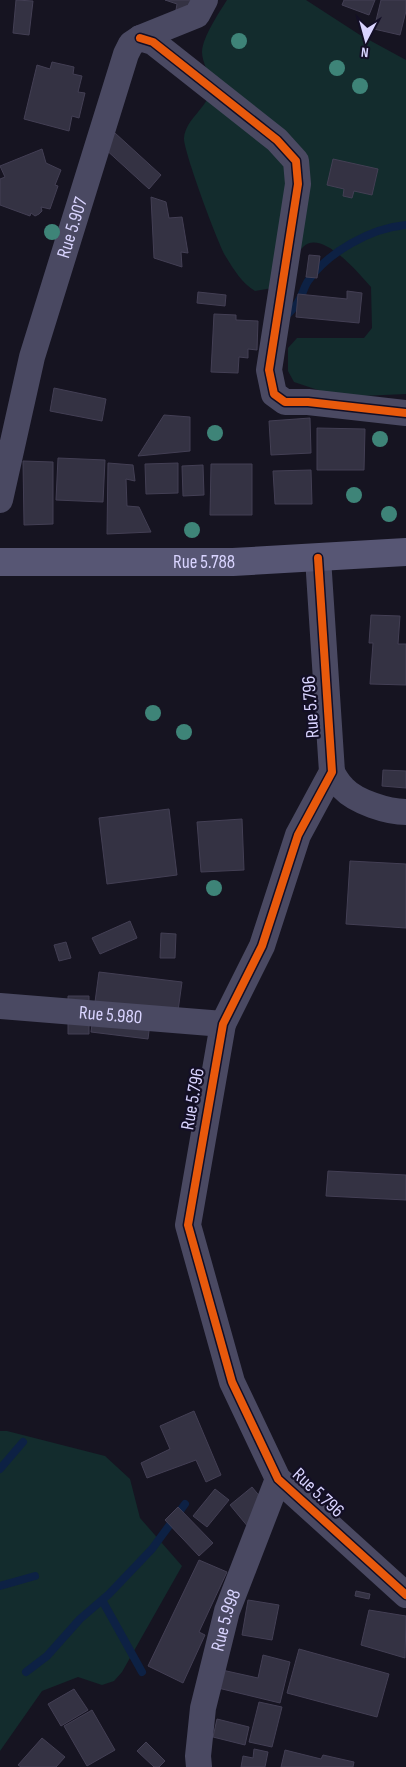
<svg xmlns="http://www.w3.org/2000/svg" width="406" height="1767" font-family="'Sofia Sans Condensed',sans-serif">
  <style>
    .green { fill: #132c2d }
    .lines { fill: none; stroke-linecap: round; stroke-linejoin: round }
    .stream { stroke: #0d2144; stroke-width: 8 }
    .building { fill: #343243; stroke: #433f54 }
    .street { stroke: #4a4962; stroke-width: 26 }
    .secondary { stroke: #575674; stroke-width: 28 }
    .cycleway-casing { stroke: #130f26; stroke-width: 11 }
    .cycleway { stroke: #e8590c; stroke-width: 8 }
    .tree { fill: #3e8478 }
    .labels { text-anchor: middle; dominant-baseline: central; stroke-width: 4.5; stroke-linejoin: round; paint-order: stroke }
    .street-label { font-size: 19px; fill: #d9d4ff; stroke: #130f26 }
  </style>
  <rect width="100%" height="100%" fill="#161421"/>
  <path class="green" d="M227,0H306L360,35L406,60V394L339,397L294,382L288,371V348L297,338H364L372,328L371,287C360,275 322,228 303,247C294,257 285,275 278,287L255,291C242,283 234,270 226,257C218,244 183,150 184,138C186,118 208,108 211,89C212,76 202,64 202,52C203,36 219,13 227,0Z
    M0,1431H7L105,1456L130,1479L140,1518L182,1566L122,1672L114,1681L102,1685L78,1677L42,1691L0,1751Z"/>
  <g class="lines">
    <path class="stream" d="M288,314C292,310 296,306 298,302C302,296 304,287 308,281C328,252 371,228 406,225
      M0,1469L23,1442
      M0,1586L35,1576
      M102,1600L142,1672
      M26,1672L47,1656L80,1619L109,1594L152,1549L185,1504"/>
  </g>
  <path class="building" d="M16,0L33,1L29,35L13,33Z
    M165,0H192L188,13L176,10L177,4Z
    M344,0H375L369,15L342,5Z
    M381,0H406V11L400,35L374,29Z
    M52,62L74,67L73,74L82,76L78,92L85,93L79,118L72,116L69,131L24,119L37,65L50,69Z
    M115,133L161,175L149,189L103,147Z
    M42,149L46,163L61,170L55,185L58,186L50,209L41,207L42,211L39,214L35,216L31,213L30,216L0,205V179L5,177L0,166Z
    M333,159L378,169L372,195L354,191L352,198L343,196L344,189L327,185Z
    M151,197L166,202L169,218L182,217L188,253L181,252L182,267L154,258Z
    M309,255L320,256L317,278L306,277Z
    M347,291L362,293L359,323L296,317L298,294L347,299Z
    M198,292L226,295L225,306L197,303Z
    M214,314L236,315V320L258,321L257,350L248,349V358L239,357L238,373L211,372Z
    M54,388L106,399L102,421L50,411Z
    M164,415L190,417V451L138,456Z
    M310,418L311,453L271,455L269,421Z
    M317,428L365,429L364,470H317Z
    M58,458L105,460L103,502L56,500Z
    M23,461L53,462V524L24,525Z
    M108,463L133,465L135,481L126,479L127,506L139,507L151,532L107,534Z
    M178,463V493L146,494L145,464Z
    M211,464H252V515H210Z
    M203,465L204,495L183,496L182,466Z
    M311,470L312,504H275L273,471Z
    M371,615L400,616L398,644H406V685L370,684L373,643H369Z
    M383,770L406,771V788L382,786Z
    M169,809L177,875L107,884L99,818Z
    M242,819L244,870L201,872L197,822Z
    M350,861L406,864V928L346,924Z
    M130,921L137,938L100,954L92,938Z
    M161,933L176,934L175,958H160Z
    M66,942L71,958L59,961L54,945Z
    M99,972L182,982L177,1018L151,1015L148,1039L91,1032Z
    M68,996H89V1034H68Z
    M328,1171L406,1175V1200L326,1196Z
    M194,1411L221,1475L206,1482L196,1460L147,1478L141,1463L170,1449L160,1426Z
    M252,1487L271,1510L249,1528L230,1505Z
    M215,1489L229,1500L207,1527L193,1516Z
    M178,1507L213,1543L199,1556L165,1520Z
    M199,1560L227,1572L199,1632L205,1635L183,1683L148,1666Z
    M356,1591L370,1594L369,1599L355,1596Z
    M248,1600L279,1605L272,1640L242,1635Z
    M369,1610L406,1616L405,1658L361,1645Z
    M299,1649L389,1674L377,1717L287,1693Z
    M263,1655L290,1662L280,1703L218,1688L222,1670L258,1678Z
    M74,1689L88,1710L61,1726L48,1704Z
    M259,1702L282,1707L272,1747L249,1742Z
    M92,1710L115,1750L87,1766L64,1726Z
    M217,1719L249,1727L245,1745L213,1737Z
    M42,1738L65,1757L56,1767H21L18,1765Z
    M146,1742L165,1761L159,1767H154L137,1751Z
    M254,1749L268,1752L265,1767H241L243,1756L253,1758Z
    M285,1750L321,1759L323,1755L354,1762L353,1767H281Z"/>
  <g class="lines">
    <g class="street">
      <path d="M140,38L153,42L277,140L296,161L298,184L269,370L274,394L285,402H308L406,413"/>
      <path id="s1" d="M0,500L32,357L126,54L131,44L140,38L197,15L205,0"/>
      <path d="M318,558L332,772L298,835L262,946L223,1024L188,1225L232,1382L278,1479L406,1595"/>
      <path d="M332,772C335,778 339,784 343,788C356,802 388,812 406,812"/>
      <path id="s2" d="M0,1006L223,1024"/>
      <path id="s3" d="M199,1767L198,1756L203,1708L227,1611L278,1479"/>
    </g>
    <path class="secondary" id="s4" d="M0,562H233L406,552"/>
    <g class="cycleway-casing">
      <path id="cycleway" d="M140,38L153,42L277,140L296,161L298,184L269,370L274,394L285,402H308L406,413
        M318,558L332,772L298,835L262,946L223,1024L188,1225L232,1382L278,1479L406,1595"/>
    </g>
    <use href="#cycleway" class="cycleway"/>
  </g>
  <g class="tree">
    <circle cx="239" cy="41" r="8"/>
    <circle cx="337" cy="68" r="8"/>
    <circle cx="360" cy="86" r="8"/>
    <circle cx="52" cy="232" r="8"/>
    <circle cx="215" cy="433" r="8"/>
    <circle cx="380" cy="439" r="8"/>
    <circle cx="354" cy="495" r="8"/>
    <circle cx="389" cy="514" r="8"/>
    <circle cx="192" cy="530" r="8"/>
    <circle cx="153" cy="713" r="8"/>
    <circle cx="184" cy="732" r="8"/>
    <circle cx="214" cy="888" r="8"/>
  </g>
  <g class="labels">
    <g class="street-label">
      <text stroke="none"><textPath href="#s1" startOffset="282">Rue 5.907</textPath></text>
      <text stroke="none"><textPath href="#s4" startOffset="204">Rue 5.788</textPath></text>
      <text transform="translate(311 707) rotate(-94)">Rue 5.796</text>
      <text stroke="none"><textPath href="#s2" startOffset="111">Rue 5.980</textPath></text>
      <text transform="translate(193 1099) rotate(-80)">Rue 5.796</text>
      <text transform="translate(318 1493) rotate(43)">Rue 5.796</text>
      <text stroke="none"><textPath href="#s3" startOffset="150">Rue 5.998</textPath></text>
    </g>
  </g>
  <g transform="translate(366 40) rotate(186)" stroke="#130f26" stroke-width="4" paint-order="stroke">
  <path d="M0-4L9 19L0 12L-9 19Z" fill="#d9d4ff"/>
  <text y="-8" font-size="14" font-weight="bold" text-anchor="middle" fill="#d9d4ff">N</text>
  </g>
</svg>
